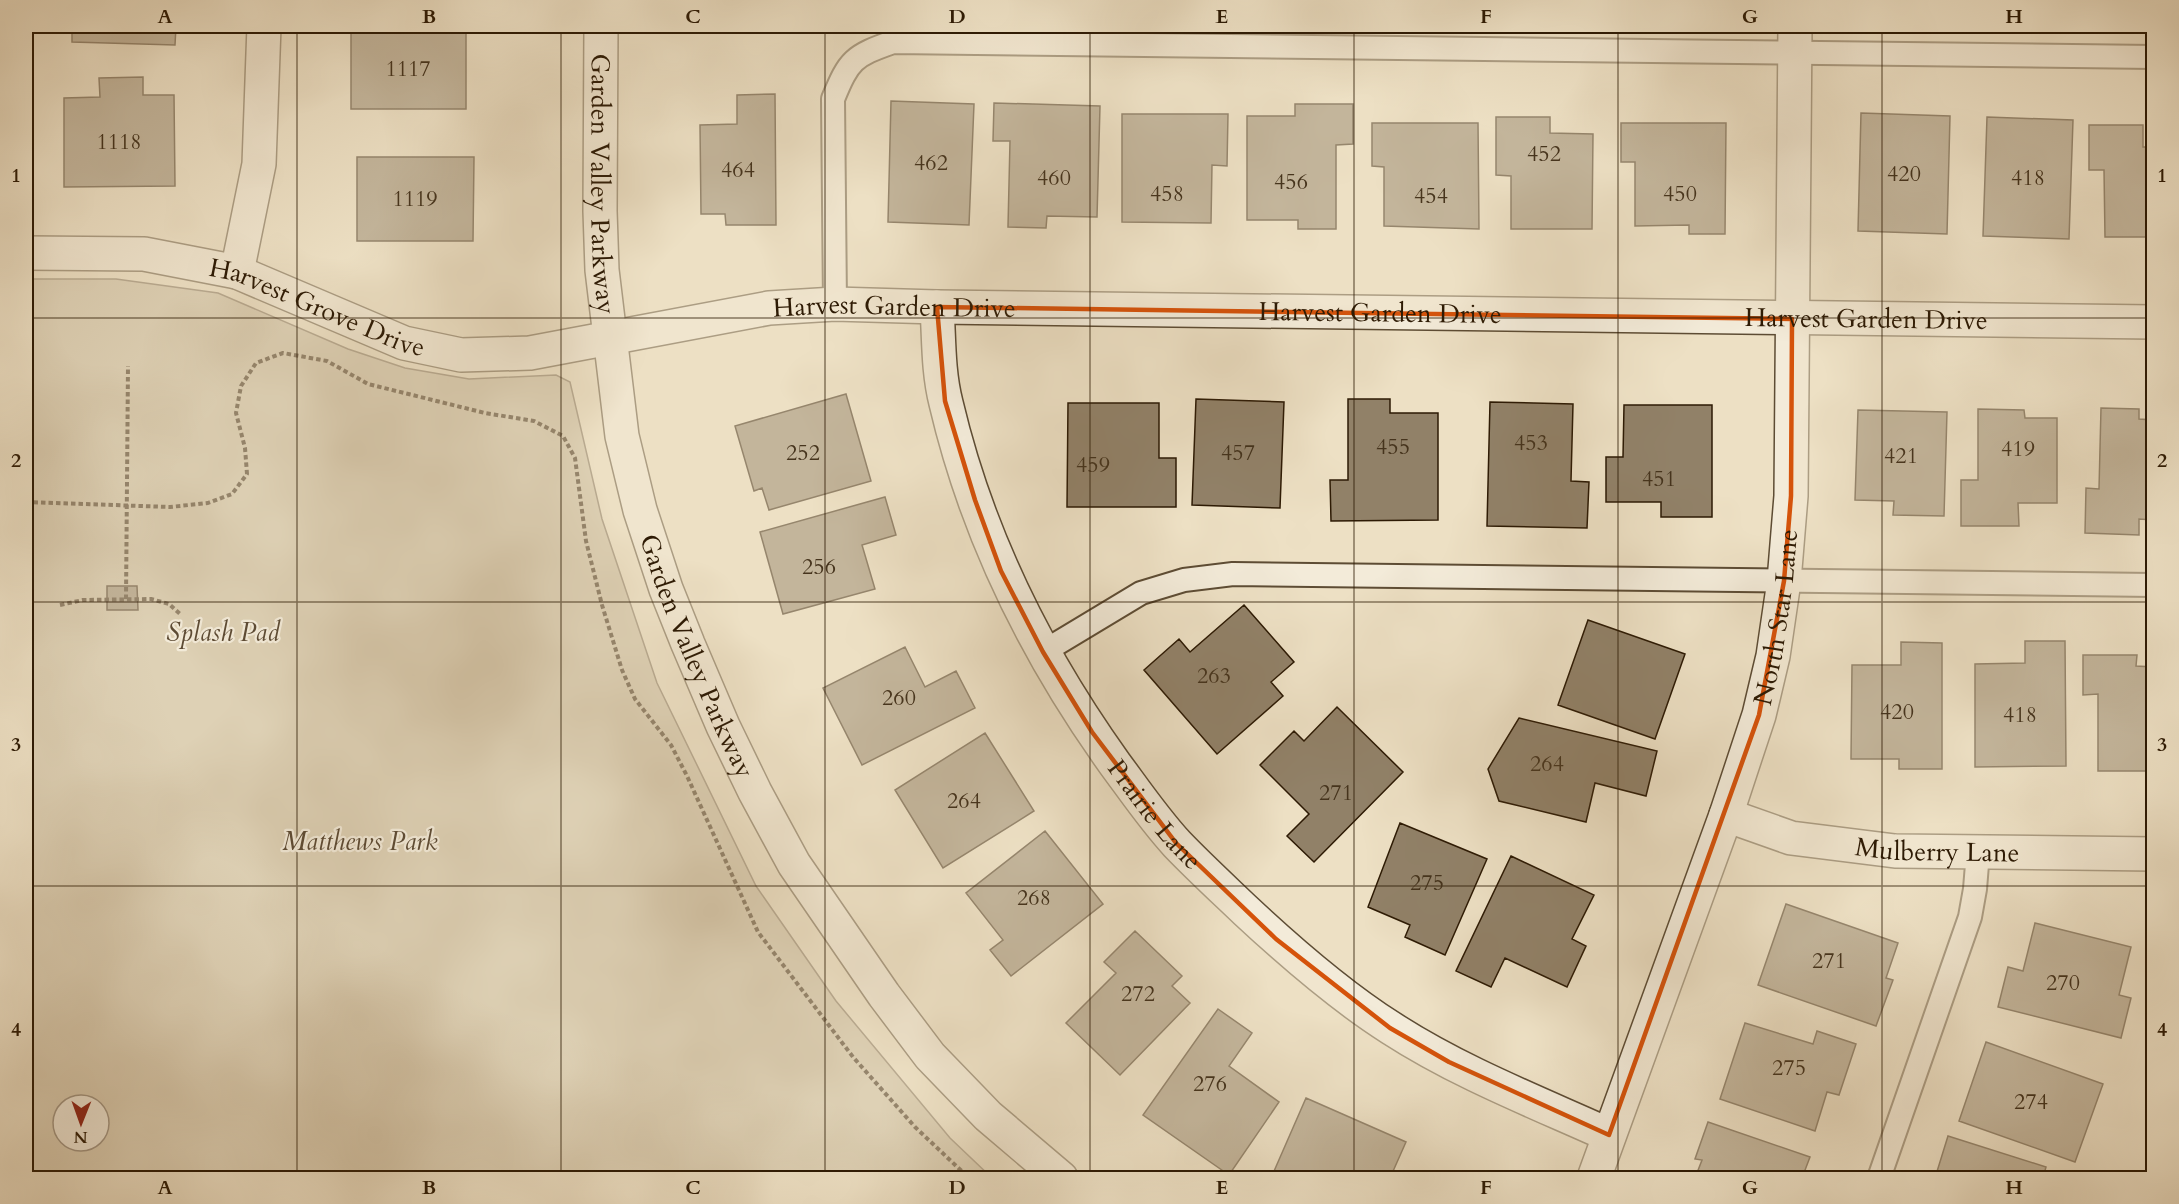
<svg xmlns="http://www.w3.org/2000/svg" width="2179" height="1204" viewBox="0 0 2179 1204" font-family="Cardo,serif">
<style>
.green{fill:#ccbea3;stroke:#7c6c54;stroke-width:1.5;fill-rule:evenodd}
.building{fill:#918168;stroke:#2d1a04;stroke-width:1.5}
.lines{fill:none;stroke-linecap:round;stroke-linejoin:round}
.service-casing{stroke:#5d4c34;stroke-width:26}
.minor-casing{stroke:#5d4c34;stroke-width:36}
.tertiary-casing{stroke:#5d4c34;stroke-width:36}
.path{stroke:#2d1a04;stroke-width:4;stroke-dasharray:4.5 3;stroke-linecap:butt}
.service{stroke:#f3ebd9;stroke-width:22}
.minor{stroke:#f3ebd9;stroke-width:33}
.tertiary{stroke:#f3ebd9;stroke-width:33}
.marked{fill:none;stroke:#d5530b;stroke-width:4.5;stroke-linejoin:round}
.grid{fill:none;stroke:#2d1a04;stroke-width:1.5;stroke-opacity:0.55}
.labels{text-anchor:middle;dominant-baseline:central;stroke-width:4.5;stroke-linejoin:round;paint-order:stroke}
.number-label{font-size:22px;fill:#46341d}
.street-label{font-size:26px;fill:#2d1a04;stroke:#f3ebd9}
.park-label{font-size:26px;font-style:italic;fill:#5d4b34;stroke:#f3ebd9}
.neatline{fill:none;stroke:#2d1a04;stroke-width:2}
.grid-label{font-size:20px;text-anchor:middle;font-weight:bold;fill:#2d1a04}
</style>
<rect width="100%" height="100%" fill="#ede0c4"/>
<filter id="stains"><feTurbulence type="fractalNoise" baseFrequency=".00333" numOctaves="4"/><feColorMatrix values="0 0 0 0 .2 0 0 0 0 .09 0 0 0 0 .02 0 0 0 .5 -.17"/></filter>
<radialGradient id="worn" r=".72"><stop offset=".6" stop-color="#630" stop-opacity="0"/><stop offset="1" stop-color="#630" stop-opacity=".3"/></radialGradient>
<!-- green -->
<path class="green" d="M 26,279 L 116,279 L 218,293 L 348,349 L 405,368 L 469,379 L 556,375 L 570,382 L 602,519 L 657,683 L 756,886 L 836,1001 L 950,1138 L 992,1178 L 26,1178 ZM 63,1105 L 99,1105 L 99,1141 L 63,1141 Z"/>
<!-- building -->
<path class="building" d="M 72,26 L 176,26 L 175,45 L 72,42 Z
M 351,28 L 466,28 L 466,109 L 351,109 Z
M 143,77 L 143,95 L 174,95 L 175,186 L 64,187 L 64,98 L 100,97 L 99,78 Z
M 775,94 L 776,225 L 726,225 L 725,214 L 701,214 L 700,125 L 737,124 L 737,95 Z
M 891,101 L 974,104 L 969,225 L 888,222 Z
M 994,103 L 1100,106 L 1097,217 L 1047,216 L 1046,228 L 1008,227 L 1010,141 L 993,141 Z
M 1295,104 L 1353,104 L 1353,144 L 1336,145 L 1336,229 L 1298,229 L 1298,220 L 1247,220 L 1247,116 L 1295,116 Z
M 1861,113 L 1950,116 L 1947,234 L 1858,231 Z
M 1122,114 L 1228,114 L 1227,166 L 1212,165 L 1211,223 L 1122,222 Z
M 1496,117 L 1550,117 L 1550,133 L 1593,134 L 1592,229 L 1511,229 L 1511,176 L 1496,175 Z
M 1987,117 L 2073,120 L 2069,239 L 1983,236 Z
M 1372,123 L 1478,123 L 1479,229 L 1384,226 L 1384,167 L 1372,166 Z
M 1621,123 L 1726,123 L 1725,234 L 1689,234 L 1689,225 L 1635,226 L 1635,162 L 1621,162 Z
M 2089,125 L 2143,125 L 2143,147 L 2154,147 L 2154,237 L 2105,237 L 2104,170 L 2089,170 Z
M 357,157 L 474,157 L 473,241 L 357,241 Z
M 846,394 L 871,481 L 769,510 L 762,488 L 754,491 L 735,426 Z
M 1196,399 L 1284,402 L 1280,508 L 1192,505 Z
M 1348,399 L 1390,399 L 1390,413 L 1438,413 L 1438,520 L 1331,521 L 1330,480 L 1348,480 Z
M 1490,402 L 1573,404 L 1571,481 L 1589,482 L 1587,528 L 1487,526 Z
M 1068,403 L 1159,403 L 1159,458 L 1176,458 L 1176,507 L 1067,507 Z
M 1624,405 L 1712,405 L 1712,517 L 1661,517 L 1661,502 L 1606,502 L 1606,457 L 1623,457 Z
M 2101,408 L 2139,409 L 2139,419 L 2154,420 L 2154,520 L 2139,519 L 2139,535 L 2085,533 L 2086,488 L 2099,489 Z
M 1978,409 L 2024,410 L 2025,418 L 2057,418 L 2057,503 L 2018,503 L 2019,526 L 1961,526 L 1961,480 L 1978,480 Z
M 1858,410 L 1947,412 L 1944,516 L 1893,515 L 1894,501 L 1855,500 Z
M 885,497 L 896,535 L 862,545 L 875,589 L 783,614 L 760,532 Z
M 107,586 L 137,586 L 138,610 L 107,610 Z
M 1244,605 L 1294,662 L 1271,682 L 1283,696 L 1217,754 L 1144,670 L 1179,639 L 1190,652 Z
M 1588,620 L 1685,654 L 1655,739 L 1558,705 Z
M 2025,641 L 2065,641 L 2066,766 L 1975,767 L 1975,664 L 2025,663 Z
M 1901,642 L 1942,643 L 1942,769 L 1899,769 L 1899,759 L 1851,759 L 1852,665 L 1901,665 Z
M 905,647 L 925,687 L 956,671 L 975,708 L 862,765 L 823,688 Z
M 2083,655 L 2137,655 L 2136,666 L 2154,667 L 2154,771 L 2098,771 L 2098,694 L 2083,695 Z
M 1337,707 L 1403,772 L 1314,862 L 1287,836 L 1309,814 L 1260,765 L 1294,731 L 1304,741 Z
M 1519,718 L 1657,751 L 1646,796 L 1595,783 L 1586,822 L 1499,801 L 1488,769 Z
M 985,733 L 1034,811 L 943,868 L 895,790 Z
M 1400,823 L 1487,859 L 1445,955 L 1405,937 L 1410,925 L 1368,907 Z
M 1045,831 L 1103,904 L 1011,976 L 990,950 L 1003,940 L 966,893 Z
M 1511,856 L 1594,895 L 1572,939 L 1586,946 L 1567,987 L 1505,958 L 1491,987 L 1456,971 Z
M 1786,904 L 1898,943 L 1886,978 L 1893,980 L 1876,1026 L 1758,985 Z
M 2035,923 L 2131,947 L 2119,995 L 2131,998 L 2121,1038 L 1998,1007 L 2008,967 L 2023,971 Z
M 1135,931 L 1182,976 L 1172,986 L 1190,1003 L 1120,1075 L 1066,1023 L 1116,973 L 1104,962 Z
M 1218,1009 L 1252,1033 L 1229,1066 L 1279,1102 L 1229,1175 L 1143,1115 Z
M 1745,1023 L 1813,1044 L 1817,1031 L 1856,1044 L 1839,1095 L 1827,1092 L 1815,1131 L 1720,1099 Z
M 1986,1042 L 2103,1084 L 2075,1162 L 1959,1121 Z
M 1306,1098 L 1406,1142 L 1390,1178 L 1371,1178 L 1367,1176 L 1366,1178 L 1271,1178 Z
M 1708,1122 L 1810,1157 L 1802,1178 L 1695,1178 L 1702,1160 L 1695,1159 Z
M 1948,1136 L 2046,1167 L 2043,1178 L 1935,1178 Z"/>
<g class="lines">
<defs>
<path id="service" d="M 835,304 L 833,99 C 849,60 853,56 893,42 L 2154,57
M 1043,652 L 1141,593 L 1184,580 L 1233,574 L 2154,585
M 1879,1178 L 1970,917 L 1975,889 L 1978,852"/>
<g id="minor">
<path id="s1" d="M 26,253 L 144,254 L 237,272 L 404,343 L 461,355 L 530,353 L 769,308 L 835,304 L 937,307 L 2154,322"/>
<path d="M 237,272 L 259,164 L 264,26"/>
<path id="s2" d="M 937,307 C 939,339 938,372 946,403 C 977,535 1036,654 1115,764 C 1135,791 1154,819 1177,844 C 1199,867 1223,889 1246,911 C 1291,953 1339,995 1391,1028 C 1459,1072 1536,1102 1609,1135"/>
<path id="s3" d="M 1726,815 L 1791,838 L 1895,851 L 2154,854"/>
<path id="s4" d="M 1594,1178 L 1726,815 L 1759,715 L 1773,656 L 1784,581 L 1791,496 L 1795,26"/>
</g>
<g id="tertiary">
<path id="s5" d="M 601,26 L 600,211 L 602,270 L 622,436 L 640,510 L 666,589 L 688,644 L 723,726 L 755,792 L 794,864 L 884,995 L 930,1056 L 988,1116 L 1061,1178"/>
</g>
</defs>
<!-- service casing -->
<use href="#service" class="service-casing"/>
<!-- minor casing -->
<use href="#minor" class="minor-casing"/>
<!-- tertiary casing -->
<use href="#tertiary" class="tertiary-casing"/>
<!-- path -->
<path class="path" d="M 26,502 L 170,507 L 208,503 L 232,494 L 247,474 L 245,448 L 236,413 L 241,386 L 256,363 L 283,353 L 327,361 L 368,384 L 485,413 L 534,421 L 563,436 L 575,458 L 586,541 L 602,605 L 622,670 L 635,699 L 671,745 L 687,776 L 758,932 L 853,1057 L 915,1127 L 969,1178
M 126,599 L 128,366
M 60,605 L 83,600 L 151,599 L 169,604 L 180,614"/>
<!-- service -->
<use href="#service" class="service"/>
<!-- minor -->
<use href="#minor" class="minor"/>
<!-- tertiary -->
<use href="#tertiary" class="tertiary"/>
</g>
<!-- marked area -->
<path d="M0 0H2179V1204H0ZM 937,307 L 1792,319 L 1791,496 L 1784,581 L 1759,715 L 1609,1135 L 1449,1062 L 1390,1028 L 1276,939 L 1176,843 L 1092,732 L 1043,652 L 1001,571 L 975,500 L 945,401 Z" fill="#ede0c4" fill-opacity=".55" fill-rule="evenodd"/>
<path class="marked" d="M 937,307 L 1792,319 L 1791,496 L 1784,581 L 1759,715 L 1609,1135 L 1449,1062 L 1390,1028 L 1276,939 L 1176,843 L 1092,732 L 1043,652 L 1001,571 L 975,500 L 945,401 Z"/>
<!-- grid -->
<path class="grid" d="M 297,26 L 297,1178M 561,26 L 561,1178M 825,26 L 825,1178M 1090,26 L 1090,1178M 1354,26 L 1354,1178M 1618,26 L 1618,1178M 1882,26 L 1882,1178M 26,318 L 2154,318M 26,602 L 2154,602M 26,886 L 2154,886"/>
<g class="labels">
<!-- number labels -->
<g class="number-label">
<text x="408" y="69">1117</text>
<text x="119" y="142">1118</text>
<text x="1544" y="154">452</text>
<text x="931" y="163">462</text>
<text x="738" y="170">464</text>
<text x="1904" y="174">420</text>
<text x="1054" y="178">460</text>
<text x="2028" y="178">418</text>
<text x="1291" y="182">456</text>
<text x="1167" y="194">458</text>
<text x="1680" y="194">450</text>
<text x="1431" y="196">454</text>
<text x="415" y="199">1119</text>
<text x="1531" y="443">453</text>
<text x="1393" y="447">455</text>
<text x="2018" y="449">419</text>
<text x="803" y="453">252</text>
<text x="1238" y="453">457</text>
<text x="1901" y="456">421</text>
<text x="1093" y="465">459</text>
<text x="1659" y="479">451</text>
<text x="819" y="567">256</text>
<text x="1214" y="676">263</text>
<text x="899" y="698">260</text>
<text x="1897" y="712">420</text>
<text x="2020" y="715">418</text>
<text x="1547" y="764">264</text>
<text x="1336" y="793">271</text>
<text x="964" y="801">264</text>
<text x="1427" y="883">275</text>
<text x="1034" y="898">268</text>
<text x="1829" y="961">271</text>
<text x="2063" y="983">270</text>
<text x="1138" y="994">272</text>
<text x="1789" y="1068">275</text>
<text x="1210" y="1084">276</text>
<text x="2031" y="1102">274</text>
</g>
<!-- street labels -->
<g class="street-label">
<text stroke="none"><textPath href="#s5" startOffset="158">Garden Valley Parkway</textPath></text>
<text stroke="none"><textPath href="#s1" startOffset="300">Harvest Grove Drive</textPath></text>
<text stroke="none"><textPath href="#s1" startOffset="890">Harvest Garden Drive</textPath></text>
<text stroke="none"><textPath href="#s1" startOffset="1376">Harvest Garden Drive</textPath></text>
<text stroke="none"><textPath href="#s1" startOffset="1862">Harvest Garden Drive</textPath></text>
<text stroke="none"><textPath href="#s4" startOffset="591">North Star Lane</textPath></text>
<text stroke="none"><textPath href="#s5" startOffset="644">Garden Valley Parkway</textPath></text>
<text stroke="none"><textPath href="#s2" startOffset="562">Prairie Lane</textPath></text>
<text stroke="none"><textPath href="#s3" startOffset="216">Mulberry Lane</textPath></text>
</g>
<!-- park labels -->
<g class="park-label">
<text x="223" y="632">Splash Pad</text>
<text x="360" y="841">Matthews Park</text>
</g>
</g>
<!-- margin -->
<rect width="2179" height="1204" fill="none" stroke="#ede0c4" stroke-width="66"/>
<!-- north arrow -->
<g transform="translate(81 1123) rotate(181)"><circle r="28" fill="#f3ebd9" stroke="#a49784" stroke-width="1.5"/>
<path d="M0-4.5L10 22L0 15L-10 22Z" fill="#8f2418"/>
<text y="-9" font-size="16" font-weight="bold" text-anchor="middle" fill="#2d1a04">N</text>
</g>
<rect x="33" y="33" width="2113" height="1138" class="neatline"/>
<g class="grid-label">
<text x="165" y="23">A</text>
<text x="429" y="23">B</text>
<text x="693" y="23">C</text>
<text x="957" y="23">D</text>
<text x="1222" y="23">E</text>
<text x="1486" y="23">F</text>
<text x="1750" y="23">G</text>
<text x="2014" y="23">H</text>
<text x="16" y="182">1</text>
<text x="2162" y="182">1</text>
<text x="16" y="467">2</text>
<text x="2162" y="467">2</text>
<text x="16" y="751">3</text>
<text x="2162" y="751">3</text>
<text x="16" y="1036">4</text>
<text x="2162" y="1036">4</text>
<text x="165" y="1194">A</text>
<text x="429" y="1194">B</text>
<text x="693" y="1194">C</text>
<text x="957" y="1194">D</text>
<text x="1222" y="1194">E</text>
<text x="1486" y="1194">F</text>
<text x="1750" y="1194">G</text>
<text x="2014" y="1194">H</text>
</g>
<rect width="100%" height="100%" filter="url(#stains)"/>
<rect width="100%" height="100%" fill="url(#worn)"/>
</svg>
